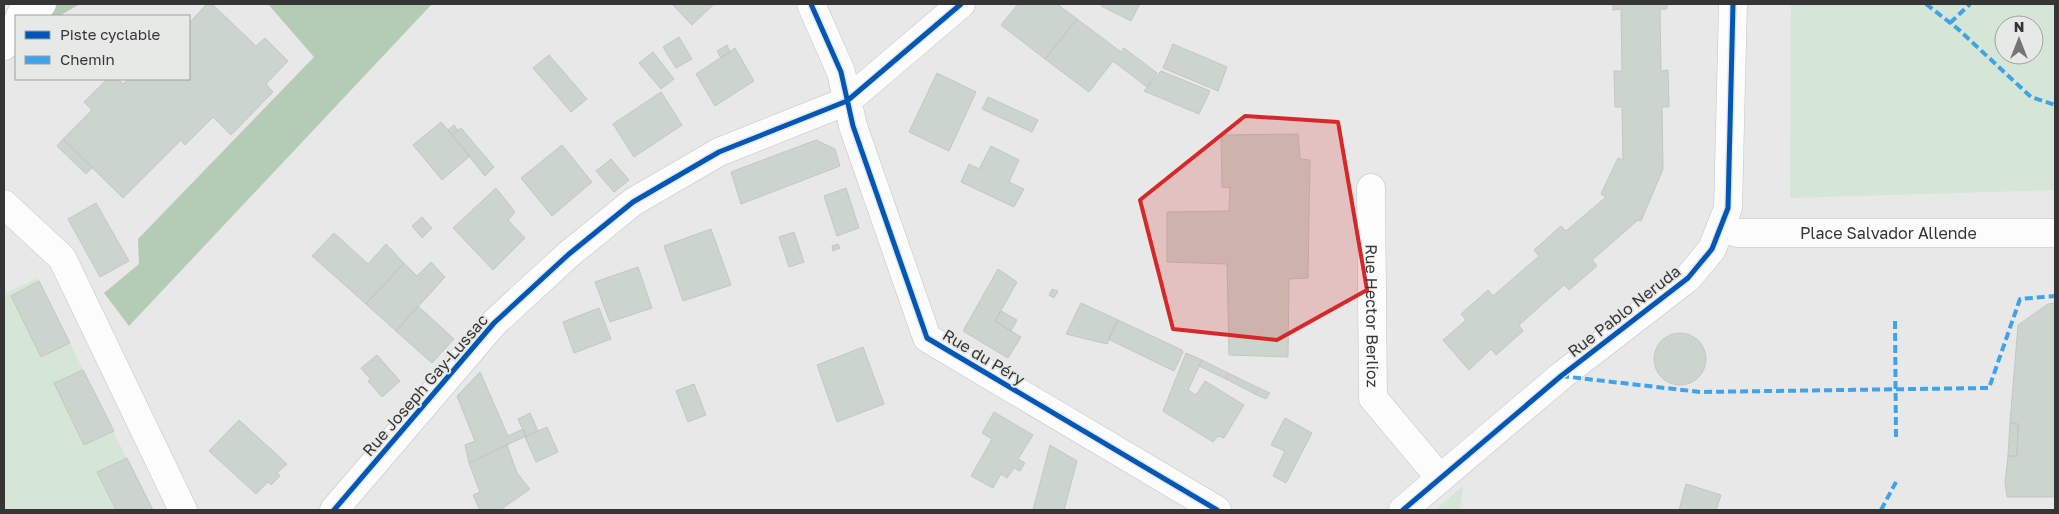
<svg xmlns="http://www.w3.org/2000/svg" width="2059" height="514" viewBox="0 0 2059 514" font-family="'Golos Text',sans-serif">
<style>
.green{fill:#d6e6d6;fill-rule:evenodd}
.forest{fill:#b4cbb5}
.building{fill:#ccd5cd;stroke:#c5c5c5}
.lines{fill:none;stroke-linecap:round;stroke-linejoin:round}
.minor-casing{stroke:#c3c4c3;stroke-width:29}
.minor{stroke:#fcfcfc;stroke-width:28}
.quiet{stroke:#3ea3eb;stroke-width:4;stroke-dasharray:8 4;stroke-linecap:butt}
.cycleway-casing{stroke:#e7e9e7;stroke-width:8}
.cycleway{stroke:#0057b8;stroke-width:5}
.marked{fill:#d62828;fill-opacity:0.2;stroke:#d62828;stroke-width:4;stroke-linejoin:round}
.labels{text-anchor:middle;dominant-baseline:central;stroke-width:4;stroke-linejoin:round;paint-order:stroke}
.street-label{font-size:16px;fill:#343534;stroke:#e7e9e7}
</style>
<rect width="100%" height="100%" fill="#e8e8e8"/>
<!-- green -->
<path class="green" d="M 1791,4 L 2055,4 L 2055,190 L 1790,198 ZM 2004,25 L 2034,25 L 2034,55 L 2004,55 Z
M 38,278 L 152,510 L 4,510 L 4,294 Z
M 1463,486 L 1460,510 L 1435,510 Z"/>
<!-- forest -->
<path class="forest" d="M 33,4 L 80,4 L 59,16 L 45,16 Z
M 268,4 L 432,4 L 129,326 L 104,293 L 139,264 L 138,239 L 314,57 Z"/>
<!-- building -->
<path class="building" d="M 207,4 L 212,4 L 256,46 L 265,38 L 288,61 L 266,84 L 273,92 L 231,135 L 213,117 L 185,145 L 181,140 L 123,198 L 63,139 L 92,110 L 84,102 L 107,79 L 118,79 L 123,84 L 129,79 L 189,79 L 189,23 Z
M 672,4 L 714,4 L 692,25 Z
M 1018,4 L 1057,4 L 1077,19 L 1045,59 L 1001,25 Z
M 1103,4 L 1140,4 L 1131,21 L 1101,6 Z
M 1613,4 L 1667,4 L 1667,9 L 1660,9 L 1661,71 L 1668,70 L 1669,107 L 1662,107 L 1663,169 L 1641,221 L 1638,220 L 1592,260 L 1597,266 L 1569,290 L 1564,285 L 1519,325 L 1523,331 L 1496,355 L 1491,349 L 1469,370 L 1443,340 L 1466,320 L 1461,314 L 1488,290 L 1493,296 L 1539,256 L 1534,250 L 1561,226 L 1566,231 L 1606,197 L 1601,194 L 1618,158 L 1623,160 L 1622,107 L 1615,107 L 1614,71 L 1622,71 L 1621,9 L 1613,10 Z
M 1077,19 L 1121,52 L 1124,48 L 1157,73 L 1147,87 L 1113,61 L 1089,92 L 1045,59 Z
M 679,37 L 692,59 L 676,68 L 663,47 Z
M 1173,44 L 1227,67 L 1218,91 L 1163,68 Z
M 727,45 L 730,52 L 721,58 L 717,51 Z
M 735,48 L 754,81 L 715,106 L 696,74 Z
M 653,52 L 674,79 L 661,89 L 639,63 Z
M 549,55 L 587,99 L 571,112 L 533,68 Z
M 1161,71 L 1210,91 L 1199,114 L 1144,91 Z
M 937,73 L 976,92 L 949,151 L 909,132 Z
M 661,92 L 682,125 L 634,157 L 613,124 Z
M 988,97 L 1038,120 L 1032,132 L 982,109 Z
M 441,122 L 470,156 L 442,180 L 413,145 Z
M 454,125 L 458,130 L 452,135 L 448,130 Z
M 461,128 L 494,167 L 485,176 L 452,135 Z
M 1298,134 L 1300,159 L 1310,160 L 1308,278 L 1289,279 L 1288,357 L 1229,355 L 1227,264 L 1167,262 L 1167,212 L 1229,211 L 1230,188 L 1222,187 L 1221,135 Z
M 63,139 L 92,168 L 86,174 L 57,146 Z
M 816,140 L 835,149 L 840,166 L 741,204 L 731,172 Z
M 562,145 L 592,182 L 552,216 L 521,178 Z
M 991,146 L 1019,160 L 1009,182 L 1024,189 L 1014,207 L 961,182 L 969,164 L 979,169 Z
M 611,159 L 629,180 L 614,192 L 596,171 Z
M 496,188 L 515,212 L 508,220 L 525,238 L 493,270 L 453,228 Z
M 846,188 L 859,228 L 837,236 L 824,196 Z
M 96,203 L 129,261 L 100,277 L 68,219 Z
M 422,217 L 432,228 L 422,238 L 412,226 Z
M 711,229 L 731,285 L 683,301 L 664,246 Z
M 794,232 L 804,262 L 789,267 L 779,237 Z
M 334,233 L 368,264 L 386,244 L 404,263 L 366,304 L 312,256 Z
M 838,244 L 840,248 L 833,251 L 832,246 Z
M 431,262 L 445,277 L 396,331 L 366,304 L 404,263 L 417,276 Z
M 638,267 L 652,308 L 610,322 L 595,282 Z
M 998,269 L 1017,282 L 995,321 L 1021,337 L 1008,358 L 963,331 Z
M 39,281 L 70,343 L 41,357 L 11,296 Z
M 1052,289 L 1058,291 L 1054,298 L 1049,295 Z
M 1081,303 L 1118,320 L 1107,344 L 1066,334 Z
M 2055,303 L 2055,497 L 2007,497 L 2005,483 L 2008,456 L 2017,456 L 2018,424 L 2010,423 L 2018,325 L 2048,304 Z
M 418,306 L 454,339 L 432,363 L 396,331 Z
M 599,308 L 611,339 L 574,353 L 563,322 Z
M 1001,311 L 1017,320 L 1011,331 L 995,321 Z
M 1118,320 L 1182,350 L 1183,352 L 1174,371 L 1108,339 Z
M1654 359a26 26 0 1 1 52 0a26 26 0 1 1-52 0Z
M 863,347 L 884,404 L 837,422 L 817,365 Z
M 1186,353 L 1202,360 L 1188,390 L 1196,395 L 1205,381 L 1244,405 L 1224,438 L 1218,436 L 1213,442 L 1163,411 Z
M 377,355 L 400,381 L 382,397 L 368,381 L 371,380 L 361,368 Z
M 1202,360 L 1228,373 L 1226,379 L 1199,366 Z
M 83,370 L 114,431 L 84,445 L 54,383 Z
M 480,372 L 508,436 L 523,429 L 526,436 L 469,463 L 465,445 L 475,441 L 457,396 Z
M 1228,373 L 1259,388 L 1255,394 L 1226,379 Z
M 694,384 L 706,415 L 688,422 L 676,391 Z
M 1259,388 L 1270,393 L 1266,399 L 1255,394 Z
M 994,412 L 1033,435 L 1018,459 L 1025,463 L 1020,471 L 1014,468 L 1007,478 L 1001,474 L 993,488 L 971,476 L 992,439 L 982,433 Z
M 530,413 L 538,431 L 526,436 L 518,419 Z
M 1285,418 L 1312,433 L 1286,483 L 1273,476 L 1285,451 L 1271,445 Z
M 239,420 L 287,464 L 277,473 L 280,476 L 271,485 L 268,482 L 256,494 L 209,451 Z
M 2010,423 L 2018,424 L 2017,456 L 2008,456 Z
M 547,427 L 558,452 L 536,462 L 525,437 Z
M 507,445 L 517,473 L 530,489 L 500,510 L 480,510 L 473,495 L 480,492 L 469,463 Z
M 1050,445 L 1077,461 L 1064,510 L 1033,510 Z
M 127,458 L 153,510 L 116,510 L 97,472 Z
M 1686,484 L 1721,495 L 1716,510 L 1679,510 Z"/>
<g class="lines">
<defs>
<g id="minor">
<path d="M 811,4 L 841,72 L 853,126 L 927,338 L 1217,510"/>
<path d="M 20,16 L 24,9 L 42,4"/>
<path d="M 4,46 L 16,24"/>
<path id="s1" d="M 1371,188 L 1373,398 L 1440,478"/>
<path d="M 4,204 L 62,258 L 183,510"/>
<path id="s2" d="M 1721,228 L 1738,233 L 2055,233"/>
<path d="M 334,510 L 494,323 L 569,254 L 633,202 L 719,152 L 847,101 L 961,4"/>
<path d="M 1403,510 L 1561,376 L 1688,278 L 1712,249 L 1728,208 L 1733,4"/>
</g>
</defs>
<!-- minor casing -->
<use href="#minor" class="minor-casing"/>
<!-- minor -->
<use href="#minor" class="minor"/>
<!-- quiet -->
<path class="quiet" d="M 1926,4 L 1958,29 L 2031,97 L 2055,105
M 1950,23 L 1970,4
M 1895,321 L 1896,438
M 1561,376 L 1700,392 L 1989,388 L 2020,299 L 2055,296
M 1881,510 L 1896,482"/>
<defs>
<path id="cycleway" d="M 811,4 L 841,72 L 853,126 L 927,338 L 1217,510
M 334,510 L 494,323 L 569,254 L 633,202 L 719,152 L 847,101 L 961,4
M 1403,510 L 1561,376 L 1688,278 L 1712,249 L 1728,208 L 1733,4"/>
</defs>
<!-- cycleway casing -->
<use href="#cycleway" class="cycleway-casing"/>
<!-- cycleway -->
<use href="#cycleway" class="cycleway"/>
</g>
<!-- marked area -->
<path class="marked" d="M 1245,116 L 1338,122 L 1367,290 L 1277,340 L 1173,329 L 1140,200 Z"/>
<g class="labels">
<!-- street labels -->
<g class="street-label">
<text stroke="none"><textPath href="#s2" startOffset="168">Place Salvador Allende</textPath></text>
<text transform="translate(1624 311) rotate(-38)">Rue Pablo Neruda</text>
<text stroke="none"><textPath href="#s1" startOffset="128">Rue Hector Berlioz</textPath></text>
<text transform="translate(984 357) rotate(31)">Rue du Péry</text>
<text transform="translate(425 385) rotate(-49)">Rue Joseph Gay-Lussac</text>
</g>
</g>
<!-- border -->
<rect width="2059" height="514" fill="none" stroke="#343534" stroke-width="10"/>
<!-- legend -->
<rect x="15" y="15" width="175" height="65" fill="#e7e9e7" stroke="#9fa19f"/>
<rect x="25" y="31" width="25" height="8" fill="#0057b8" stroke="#9fa19f"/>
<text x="60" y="40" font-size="15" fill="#343534">Piste cyclable</text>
<rect x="25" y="56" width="25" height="8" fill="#3ea3eb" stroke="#9fa19f"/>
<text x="60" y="65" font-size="15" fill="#343534">Chemin</text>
<!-- north arrow -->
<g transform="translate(2019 40)"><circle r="24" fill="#e7e9e7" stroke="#9fa19f"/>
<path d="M0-4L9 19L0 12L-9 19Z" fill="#737473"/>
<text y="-8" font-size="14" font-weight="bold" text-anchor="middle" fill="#343534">N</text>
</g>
</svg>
